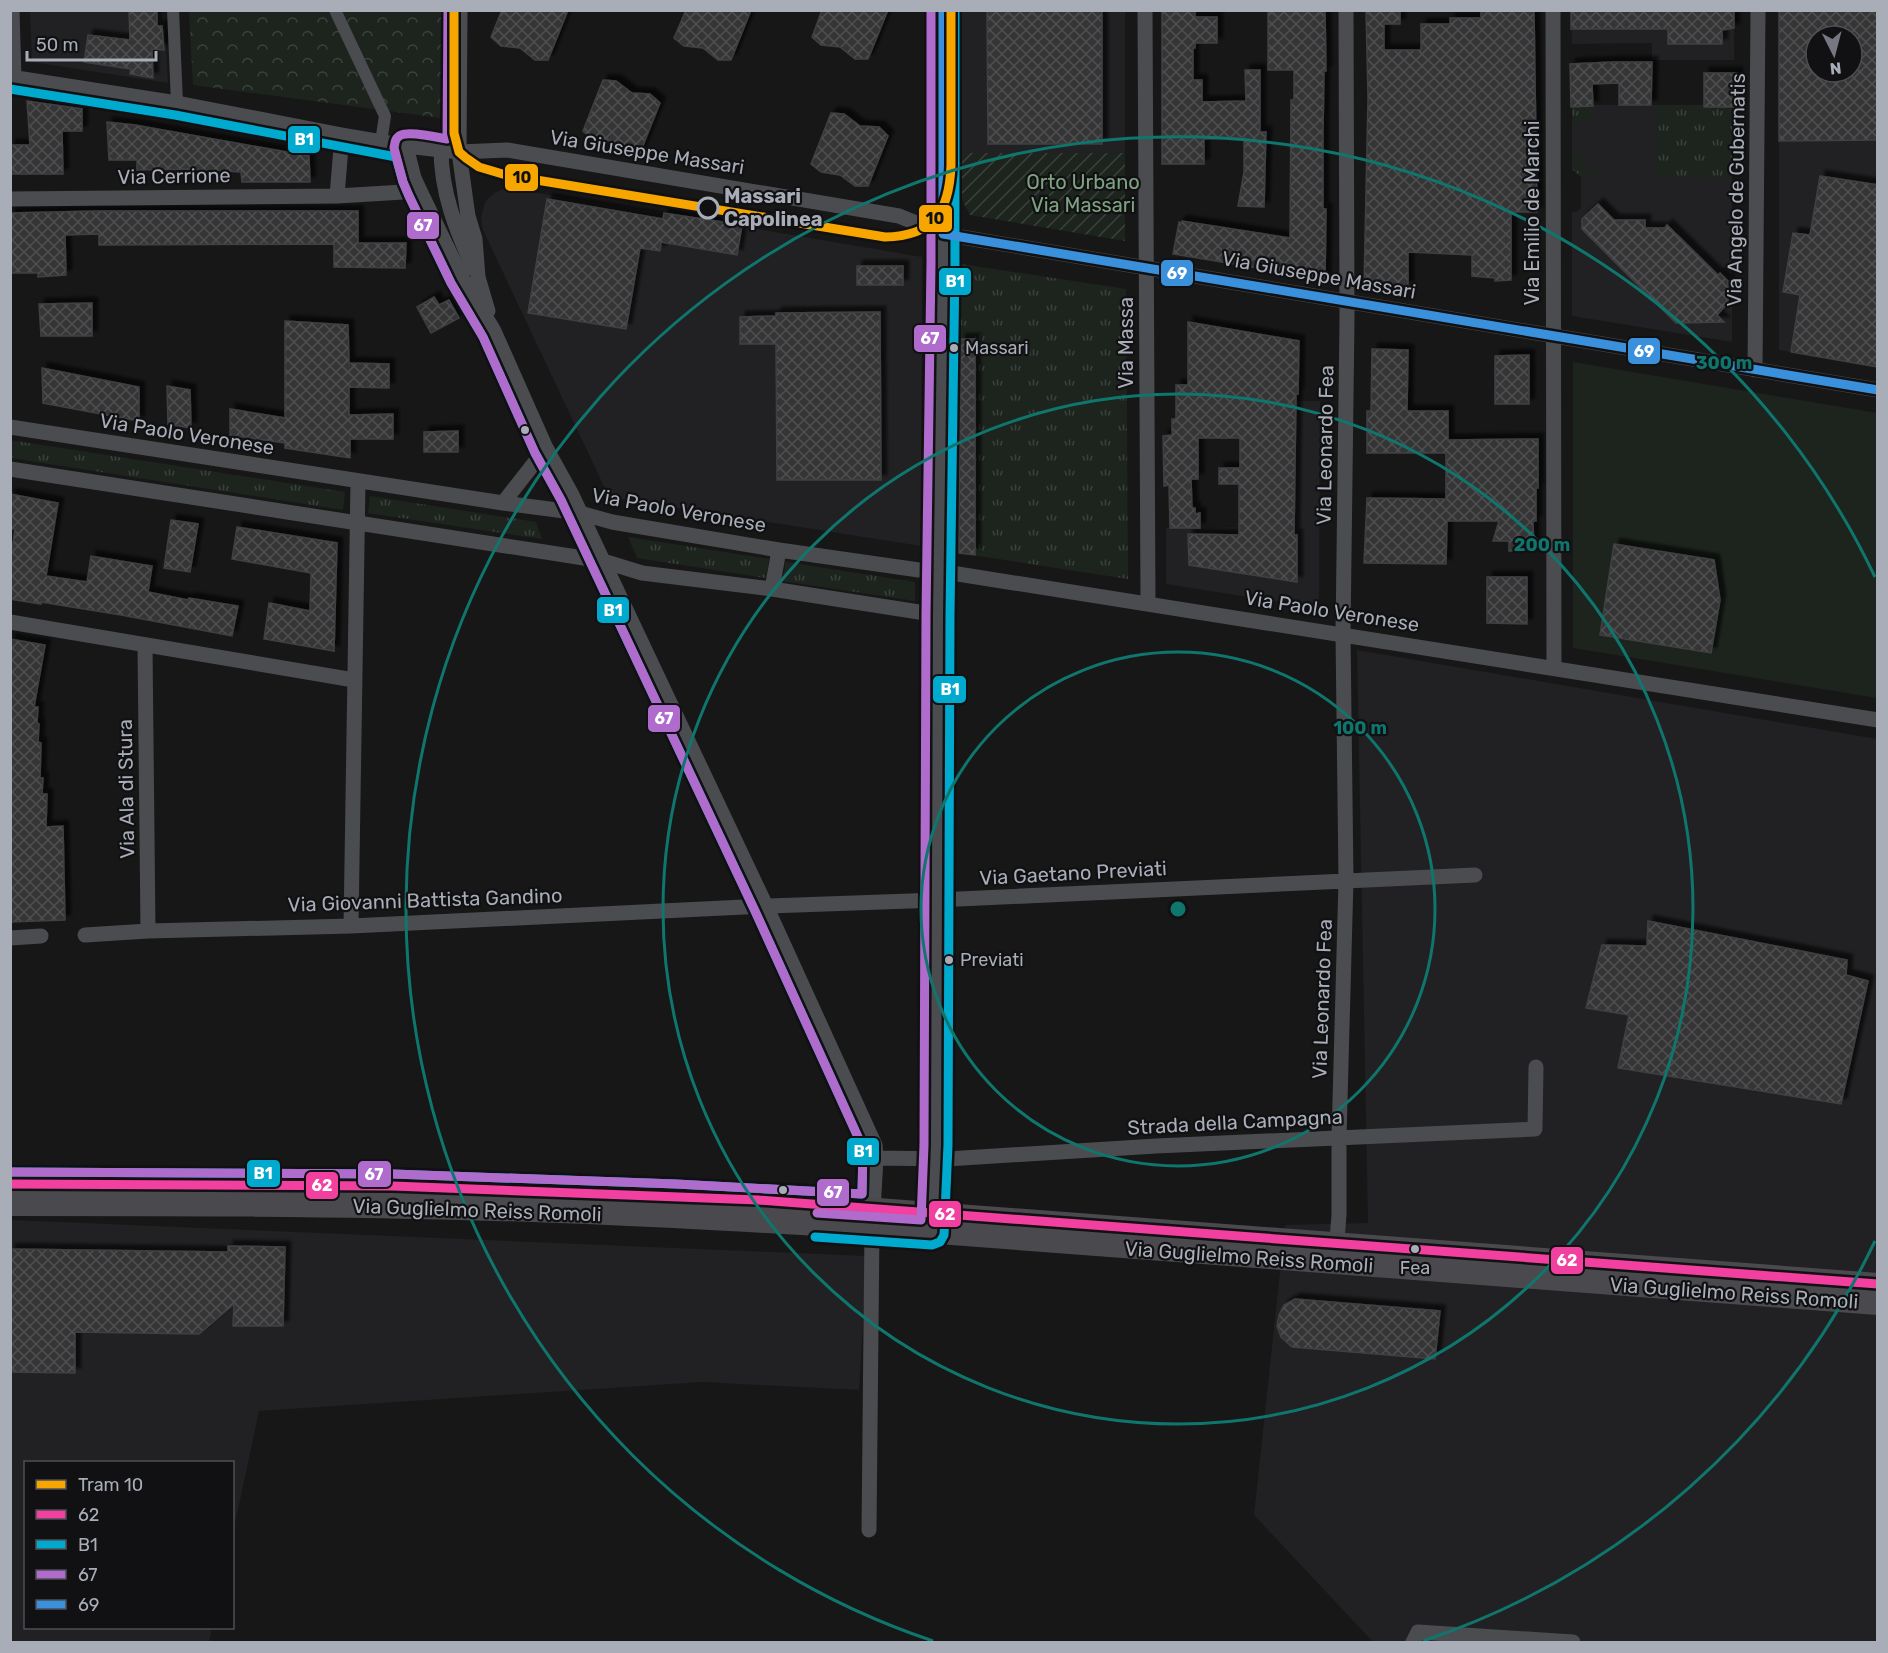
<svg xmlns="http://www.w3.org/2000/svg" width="1888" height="1653" viewBox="0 0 1888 1653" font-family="Rubik,sans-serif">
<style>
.built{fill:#212123;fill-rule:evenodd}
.grass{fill:url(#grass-tufts)}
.park{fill:url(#park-crowns)}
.garden{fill:url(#garden-furrows)}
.pitch{fill:#1d241e}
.building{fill:url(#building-cross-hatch);stroke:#3f4043;stroke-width:1.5;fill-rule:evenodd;filter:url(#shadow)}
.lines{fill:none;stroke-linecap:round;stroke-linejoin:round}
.pedestrian{stroke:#4b4c50;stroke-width:12}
.minor{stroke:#4b4c50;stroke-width:15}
.secondary{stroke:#4a4a4e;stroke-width:22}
.bus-1-casing{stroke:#111113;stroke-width:14}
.bus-2-casing{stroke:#111113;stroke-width:14}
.bus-3-casing{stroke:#111113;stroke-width:14}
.bus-4-casing{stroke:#111113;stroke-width:14}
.bus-1{stroke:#f240a1;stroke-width:9}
.bus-2{stroke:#00a9ce;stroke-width:9}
.bus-3{stroke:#b06ccc;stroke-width:9}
.bus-4{stroke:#3a90db;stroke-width:9}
.tram-1-casing{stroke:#111113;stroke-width:14}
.tram-1{stroke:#f7a600;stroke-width:9}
.ring{fill:none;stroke:#0f766e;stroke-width:3}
.stop-dot{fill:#111113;stroke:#a8adb8;stroke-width:3}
.bus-dot{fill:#a8adb8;stroke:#111113;stroke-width:2}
.labels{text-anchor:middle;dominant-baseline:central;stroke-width:4.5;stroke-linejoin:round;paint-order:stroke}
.bus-label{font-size:18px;fill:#a8adb8;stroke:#111113;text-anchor:start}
.street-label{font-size:20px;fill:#a8adb8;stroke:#111113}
.park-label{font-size:20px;fill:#7fa381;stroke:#111113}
.stop-label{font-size:20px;font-weight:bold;fill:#a8adb8;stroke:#111113;text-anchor:start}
.centre{fill:#0f766e;stroke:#111113;stroke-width:3}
.ring-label{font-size:18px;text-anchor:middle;font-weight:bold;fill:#0f766e;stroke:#111113;stroke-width:4.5;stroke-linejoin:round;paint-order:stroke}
.line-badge{stroke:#111113;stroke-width:2}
.badge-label{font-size:16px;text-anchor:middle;font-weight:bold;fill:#fff}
.pale-badge-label{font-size:16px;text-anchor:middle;font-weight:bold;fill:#111}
</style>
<defs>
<pattern id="grass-tufts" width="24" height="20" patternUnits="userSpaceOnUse" patternTransform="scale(1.5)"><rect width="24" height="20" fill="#1d241e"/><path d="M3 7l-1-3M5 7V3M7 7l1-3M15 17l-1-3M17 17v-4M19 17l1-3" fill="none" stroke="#3b413d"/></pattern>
<pattern id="park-crowns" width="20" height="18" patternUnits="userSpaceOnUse" patternTransform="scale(1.5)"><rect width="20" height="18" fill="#1d241e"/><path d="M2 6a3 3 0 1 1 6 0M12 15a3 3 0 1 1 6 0" fill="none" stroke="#3b413d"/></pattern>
<pattern id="garden-furrows" width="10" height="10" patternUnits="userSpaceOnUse" patternTransform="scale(1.5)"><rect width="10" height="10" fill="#1d241e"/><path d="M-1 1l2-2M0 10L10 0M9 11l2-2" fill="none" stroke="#3b413d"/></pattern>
<pattern id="building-cross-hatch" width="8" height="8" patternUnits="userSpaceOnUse" patternTransform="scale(1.5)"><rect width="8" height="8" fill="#353536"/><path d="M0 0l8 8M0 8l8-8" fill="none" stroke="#4f5051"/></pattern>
<filter id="shadow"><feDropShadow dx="5.5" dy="-5.5" stdDeviation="1.5" flood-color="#0009"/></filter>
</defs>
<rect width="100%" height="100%" fill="#171717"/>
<!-- built -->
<path class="built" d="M 30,11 L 164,11 L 168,83 L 32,62 Z
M 962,11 L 1125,11 L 1125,153 L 962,153 Z
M 1571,11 L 1734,11 L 1734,60 L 1652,60 L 1652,43 L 1572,44 Z
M 1779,11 L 1877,11 L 1877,367 L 1779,350 ZM 1816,36 L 1852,36 L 1852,72 L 1816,72 Z
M 1593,105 L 1704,105 L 1704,107 L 1732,107 L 1732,342 L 1572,316 L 1572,212 L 1576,212 L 1581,208 L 1581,177 L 1572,169 L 1572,107 Z
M 505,188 L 664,213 L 922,257 L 921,546 L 609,497 L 483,230 L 481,218 L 485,202 L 494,193 Z
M 1241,401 L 1320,401 L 1319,608 L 1166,584 L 1166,528 L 1239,527 L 1239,410 Z
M 1357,650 L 1877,739 L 1877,1642 L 1373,1642 L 1254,1515 L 1285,1225 L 1368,1223 Z
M 11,1220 L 867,1256 L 859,1390 L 702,1382 L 259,1411 L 233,1533 L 232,1462 L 26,1462 L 26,1628 L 212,1628 L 209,1642 L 11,1642 Z"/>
<!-- grass -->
<path class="grass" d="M 1657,105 L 1732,107 L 1732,178 L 1656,177 Z
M 1590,106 L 1590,119 L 1577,124 L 1572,130 L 1572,107 Z
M 1572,150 L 1576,156 L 1585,159 L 1586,171 L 1602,172 L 1602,177 L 1581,177 L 1572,169 Z
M 961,264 L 1126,289 L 1128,579 L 959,553 Z
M 10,440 L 345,492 L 343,510 L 11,458 Z
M 370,496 L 536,522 L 542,539 L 368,513 Z
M 628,537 L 769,559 L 766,578 L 637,558 Z
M 786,562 L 915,582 L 915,601 L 782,581 Z"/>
<!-- park -->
<path class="park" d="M 189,11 L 442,11 L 441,118 L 193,85 Z"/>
<!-- garden -->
<path class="garden" d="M 962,153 L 1125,153 L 1125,241 L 970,215 L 962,200 Z"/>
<!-- pitch -->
<path class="pitch" d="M 1573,362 L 1877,413 L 1877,698 L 1573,648 Z"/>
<!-- building -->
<path class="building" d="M 129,10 L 157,10 L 157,26 L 162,26 L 164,50 L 152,49 L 153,78 L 130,74 L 131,69 L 84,62 L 88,35 L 130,40 Z
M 502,10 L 568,10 L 548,60 L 535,60 L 520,48 L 501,46 L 491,37 Z
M 686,10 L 751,10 L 731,60 L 718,60 L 703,48 L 684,46 L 674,38 Z
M 822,10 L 888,10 L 868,59 L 855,59 L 840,47 L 821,45 L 812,37 Z
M 987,10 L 1102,10 L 1102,144 L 988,144 Z
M 1162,10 L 1195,10 L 1195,17 L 1217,17 L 1217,43 L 1195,43 L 1195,48 L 1193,48 L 1193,80 L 1202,80 L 1202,102 L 1246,101 L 1245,70 L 1260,70 L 1260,132 L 1266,132 L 1264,207 L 1238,206 L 1244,172 L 1244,138 L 1204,139 L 1204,164 L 1162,164 Z
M 1268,10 L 1325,10 L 1326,71 L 1324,71 L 1323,132 L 1323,209 L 1326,209 L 1325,279 L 1173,254 L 1179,222 L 1181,223 L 1182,221 L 1290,238 L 1291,100 L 1294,100 L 1294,70 L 1268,70 Z
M 1366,10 L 1400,10 L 1400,24 L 1384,24 L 1384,50 L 1421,50 L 1421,24 L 1450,24 L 1450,18 L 1481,18 L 1481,10 L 1534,10 L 1537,212 L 1511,212 L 1511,280 L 1495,281 L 1495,278 L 1472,276 L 1472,255 L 1408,252 L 1408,286 L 1364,286 L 1368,98 Z
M 1571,10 L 1734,10 L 1734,28 L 1722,30 L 1722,44 L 1668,44 L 1668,29 L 1571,29 Z
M 1779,10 L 1878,10 L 1878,140 L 1779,141 ZM 1816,36 L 1852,36 L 1852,72 L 1816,72 Z
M 1614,62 L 1652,62 L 1651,105 L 1619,105 L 1619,83 L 1592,84 L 1593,106 L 1571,107 L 1570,64 Z
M 1704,73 L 1737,73 L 1737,107 L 1704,107 Z
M 603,80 L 616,81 L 632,93 L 650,94 L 660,103 L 640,153 L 627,153 L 611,141 L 592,139 L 583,131 Z
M 27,101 L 82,109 L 82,131 L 62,131 L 63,174 L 10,174 L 10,145 L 30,145 Z
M 831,113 L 844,114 L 860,126 L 879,127 L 888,136 L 868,186 L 855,186 L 840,175 L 821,172 L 811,164 Z
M 107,122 L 135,125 L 309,156 L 310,182 L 242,182 L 241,172 L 193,169 L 137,170 L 137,160 L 109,160 Z
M 1820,176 L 1878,185 L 1878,367 L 1791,352 L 1800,295 L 1783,292 L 1793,233 L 1810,235 Z
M 547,199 L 663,219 L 664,213 L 742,225 L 737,255 L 661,242 L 660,251 L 640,248 L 626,329 L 528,313 Z
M 1598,204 L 1614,220 L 1645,220 L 1645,228 L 1665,228 L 1667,225 L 1718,275 L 1720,273 L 1728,281 L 1728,303 L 1717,315 L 1724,322 L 1676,323 L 1582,229 L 1582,219 Z
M 98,211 L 358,211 L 358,243 L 406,243 L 405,268 L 334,267 L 334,244 L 99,245 L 99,234 L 65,235 L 66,275 L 38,277 L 38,273 L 10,273 L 10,213 Z
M 857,266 L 903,266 L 903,285 L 857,285 Z
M 434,297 L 439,305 L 449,300 L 459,318 L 431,333 L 417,307 Z
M 92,303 L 92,336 L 41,336 L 39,304 Z
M 880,312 L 881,480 L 777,480 L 776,344 L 740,344 L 740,317 L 776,316 L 776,313 Z
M 285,321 L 348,325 L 349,363 L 389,364 L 389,388 L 349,387 L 349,415 L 393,414 L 393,439 L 350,439 L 350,458 L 285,448 L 285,443 L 230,435 L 230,409 L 285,418 Z
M 1188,322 L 1299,341 L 1298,394 L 1296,394 L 1294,535 L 1297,535 L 1297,582 L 1189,565 L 1188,534 L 1239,535 L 1239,484 L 1219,484 L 1219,468 L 1240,468 L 1240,438 L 1198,438 L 1198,479 L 1191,479 L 1192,508 L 1195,508 L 1195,514 L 1200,513 L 1200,528 L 1170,528 L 1169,485 L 1164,486 L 1163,436 L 1172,435 L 1172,419 L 1176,419 L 1176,385 L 1188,385 Z
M 960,339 L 975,339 L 975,555 L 959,553 Z
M 1372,349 L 1408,350 L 1407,411 L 1448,411 L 1448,440 L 1538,439 L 1538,488 L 1536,488 L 1536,521 L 1533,521 L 1534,551 L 1509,551 L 1509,541 L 1493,541 L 1499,521 L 1447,521 L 1446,564 L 1364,563 L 1367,498 L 1446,499 L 1446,453 L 1367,453 L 1367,411 L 1371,411 Z
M 1529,355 L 1529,404 L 1495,404 L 1495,356 Z
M 42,368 L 139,387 L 139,421 L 43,403 Z
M 167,386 L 190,390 L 191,428 L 168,424 Z
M 458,431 L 458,452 L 424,452 L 424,432 Z
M 10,494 L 58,503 L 46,576 L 87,582 L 91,556 L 152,566 L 148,592 L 188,600 L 189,598 L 238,606 L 232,636 L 121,615 L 41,602 L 41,604 L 10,599 L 10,562 L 15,529 L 10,529 Z
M 171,520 L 198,524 L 190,572 L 164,568 Z
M 237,527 L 337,543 L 334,651 L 264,639 L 269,603 L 310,611 L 311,573 L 232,559 Z
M 1614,544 L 1714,560 L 1720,600 L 1711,653 L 1600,635 Z
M 1487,577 L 1527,577 L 1527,624 L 1487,623 Z
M 10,639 L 45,645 L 34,707 L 38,707 L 37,723 L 39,724 L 38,742 L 41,743 L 40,778 L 43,778 L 42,794 L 47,794 L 46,827 L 63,826 L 65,920 L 10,922 Z
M 1648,921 L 1847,960 L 1846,975 L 1868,981 L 1841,1104 L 1618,1068 L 1629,1015 L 1586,1008 L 1602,945 L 1647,946 Z
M 228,1246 L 285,1247 L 283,1326 L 233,1326 L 234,1304 L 199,1334 L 75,1332 L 75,1373 L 10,1372 L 10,1249 L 228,1252 Z
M 1295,1299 L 1440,1311 L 1435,1359 L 1292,1347 L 1281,1337 L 1277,1326 L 1279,1315 L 1284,1305 Z"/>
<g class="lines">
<!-- pedestrian -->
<path class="pedestrian" d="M 173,10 L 177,103
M 335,10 L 385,116 L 381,142"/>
<!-- minor -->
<path class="minor" d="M 12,10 L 14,78
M 460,10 L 459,152 L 468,216 L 475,239 L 478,277 L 488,311
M 1145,10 L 1148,603
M 1553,10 L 1554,668
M 10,77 L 177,103 L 342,135 L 406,146 L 459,152 L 507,150 L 899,216 L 943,234 L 1878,390
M 406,146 L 414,178 L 420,191 L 462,278 L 494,331 L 546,448 L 572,495 L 603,561 L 766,906 L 875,1145 L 876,1158 L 872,1228 L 869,1530
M 441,149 C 441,192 456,230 474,269
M 337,196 L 342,135
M 10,199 L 337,196 L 420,191
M 1755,370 L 1758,10
M 10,427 L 503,503 L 580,513 L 612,522 L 779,550 L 919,570 L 939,571 L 1878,720
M 10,469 L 603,561 L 642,573 L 772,589 L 938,615
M 503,503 L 546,448
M 772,589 L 779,550
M 10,622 L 354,680
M 145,645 L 148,931
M 351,926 L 358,481
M 85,935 L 148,931 L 351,926 L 744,907 L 938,900 L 1475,875
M 10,938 L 41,936
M 876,1158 L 947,1159 L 1156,1146 L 1535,1129 L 1536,1067
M 933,1221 L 936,1145 L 938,615 L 943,263 L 943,10
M 1336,1252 L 1339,1215 L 1339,1138 L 1346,880 L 1343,634 L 1347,319 L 1346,10
M 1413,1642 L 1418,1632 L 1573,1642"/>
<!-- secondary -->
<path class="secondary" d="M 10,1184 L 393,1186 L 758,1200 L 1878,1284
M 10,1205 C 172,1205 334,1205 496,1210 C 621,1213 746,1221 872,1228 L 1878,1304"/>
<defs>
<path id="bus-1" d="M 10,1184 L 393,1186 L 758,1200 L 1878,1284"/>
<path id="bus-2" d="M 10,89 L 175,115 L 396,157 L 403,182 L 409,196 L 451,283 L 483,337 L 535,453 L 561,500 L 755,911 L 863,1148 L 862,1194 L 676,1184 L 393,1174 L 10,1172
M 815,1237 L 932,1245 L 940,1242 L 944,1235 L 948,1145 L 950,615 L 955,263 L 955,10"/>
<path id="bus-3" d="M 10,1172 L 393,1174 L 676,1184 L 862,1194 L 863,1148 L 755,911 L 561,500 L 535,453 L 483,337 L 451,283 L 409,196 L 403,182 L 394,148 C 395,142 395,138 401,135 C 410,131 437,137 447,139 L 448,10
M 817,1213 L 921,1220 L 924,1145 L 926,615 L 931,263 L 931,10"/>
<path id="bus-4" d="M 943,10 L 943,234
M 943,234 L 1878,390"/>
</defs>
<!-- bus-1 casing -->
<use href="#bus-1" class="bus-1-casing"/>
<!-- bus-2 casing -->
<use href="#bus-2" class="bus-2-casing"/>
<!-- bus-3 casing -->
<use href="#bus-3" class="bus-3-casing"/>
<!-- bus-4 casing -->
<use href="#bus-4" class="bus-4-casing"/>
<!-- bus-1 -->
<use href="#bus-1" class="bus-1"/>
<!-- bus-2 -->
<use href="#bus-2" class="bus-2"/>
<!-- bus-3 -->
<use href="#bus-3" class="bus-3"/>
<!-- bus-4 -->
<use href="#bus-4" class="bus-4"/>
<defs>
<path id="tram-1" d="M 454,10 L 454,133 L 459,152 L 466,158 L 479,167 L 506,175 L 885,237 C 934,236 949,212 951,166 L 951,10"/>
</defs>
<!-- tram-1 casing -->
<use href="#tram-1" class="tram-1-casing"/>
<!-- tram-1 -->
<use href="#tram-1" class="tram-1"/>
</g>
<!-- distance rings -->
<g class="ring">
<circle cx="1178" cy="909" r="257"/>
<circle cx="1178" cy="909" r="515"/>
<path d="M1875 1241A772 772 0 0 1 1423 1641M933 1641A772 772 0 1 1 1875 577"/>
</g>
<!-- markers -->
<circle class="stop-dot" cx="708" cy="208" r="10"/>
<g class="bus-dot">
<circle cx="954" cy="348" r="5"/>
<circle cx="525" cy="430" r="5"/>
<circle cx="949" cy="960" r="5"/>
<circle cx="783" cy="1190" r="5"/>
<circle cx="1415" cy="1249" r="5"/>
</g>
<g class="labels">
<!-- bus labels -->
<g class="bus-label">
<text x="965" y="348">Massari</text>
<text x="960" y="960">Previati</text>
<text x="1415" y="1268" text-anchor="middle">Fea</text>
</g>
<!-- street labels -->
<g class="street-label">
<text transform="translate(647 152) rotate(9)">Via Giuseppe Massari</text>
<text transform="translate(174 176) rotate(-1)">Via Cerrione</text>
<text transform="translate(1736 190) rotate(-89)">Via Angelo de Gubernatis</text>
<text transform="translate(1532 213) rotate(-90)">Via Emilio de Marchi</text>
<text transform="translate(1319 275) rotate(10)">Via Giuseppe Massari</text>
<text transform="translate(1126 343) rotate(-90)">Via Massa</text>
<text transform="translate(187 434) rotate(9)">Via Paolo Veronese</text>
<text transform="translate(1325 445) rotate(-89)">Via Leonardo Fea</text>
<text transform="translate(679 510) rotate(10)">Via Paolo Veronese</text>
<text transform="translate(1332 611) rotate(9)">Via Paolo Veronese</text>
<text transform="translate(126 789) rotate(-91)">Via Ala di Stura</text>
<text transform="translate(1073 873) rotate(-3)">Via Gaetano Previati</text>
<text transform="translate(425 900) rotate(-2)">Via Giovanni Battista Gandino</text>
<text transform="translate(1322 999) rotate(-88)">Via Leonardo Fea</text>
<text transform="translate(1235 1122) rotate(-3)">Strada della Campagna</text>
<text transform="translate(477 1210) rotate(2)">Via Guglielmo Reiss Romoli</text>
<text transform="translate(1249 1257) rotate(4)">Via Guglielmo Reiss Romoli</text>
<text transform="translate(1734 1293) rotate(4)">Via Guglielmo Reiss Romoli</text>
</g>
<!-- park labels -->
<g class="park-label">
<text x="1083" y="182">Orto Urbano<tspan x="1083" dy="23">Via Massari</tspan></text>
</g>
<!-- stop labels -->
<g class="stop-label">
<text x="724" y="196">Massari<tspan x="724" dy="23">Capolinea</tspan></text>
</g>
</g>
<circle cx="1178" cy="909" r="9" class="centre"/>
<g class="ring-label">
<text x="1724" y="369">300 m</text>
<text x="1542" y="551">200 m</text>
<text x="1360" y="734">100 m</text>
</g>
<g class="line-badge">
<rect x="287" y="125" width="34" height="29" rx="6" fill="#00a9ce"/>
<rect x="504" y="163" width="35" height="29" rx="6" fill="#f7a600"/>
<rect x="918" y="204" width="35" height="29" rx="6" fill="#f7a600"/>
<rect x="406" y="211" width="34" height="29" rx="6" fill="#b06ccc"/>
<rect x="1160" y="259" width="34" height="28" rx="6" fill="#3a90db"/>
<rect x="938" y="267" width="34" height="29" rx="6" fill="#00a9ce"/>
<rect x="913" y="324" width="34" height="29" rx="6" fill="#b06ccc"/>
<rect x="1627" y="337" width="34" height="28" rx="6" fill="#3a90db"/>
<rect x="596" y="596" width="34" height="28" rx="6" fill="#00a9ce"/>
<rect x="932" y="675" width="35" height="29" rx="6" fill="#00a9ce"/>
<rect x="647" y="704" width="34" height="29" rx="6" fill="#b06ccc"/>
<rect x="846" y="1137" width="34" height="29" rx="6" fill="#00a9ce"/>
<rect x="246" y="1159" width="35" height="29" rx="6" fill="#00a9ce"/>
<rect x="357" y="1160" width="35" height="28" rx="6" fill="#b06ccc"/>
<rect x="305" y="1171" width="34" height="29" rx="6" fill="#f240a1"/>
<rect x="816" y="1178" width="34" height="29" rx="6" fill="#b06ccc"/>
<rect x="928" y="1200" width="34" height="28" rx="6" fill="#f240a1"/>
<rect x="1550" y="1246" width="34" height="29" rx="6" fill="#f240a1"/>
</g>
<g class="badge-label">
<text x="304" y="145">B1</text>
<text x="423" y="231">67</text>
<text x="1177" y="279">69</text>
<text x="955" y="287">B1</text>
<text x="930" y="344">67</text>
<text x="1644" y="357">69</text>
<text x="613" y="616">B1</text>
<text x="950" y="695">B1</text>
<text x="664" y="724">67</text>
<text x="863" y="1157">B1</text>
<text x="263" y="1179">B1</text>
<text x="374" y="1180">67</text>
<text x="322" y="1191">62</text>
<text x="833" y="1198">67</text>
<text x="945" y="1220">62</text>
<text x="1567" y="1266">62</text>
</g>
<g class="pale-badge-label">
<text x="522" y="183">10</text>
<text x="935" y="224">10</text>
</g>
<!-- border -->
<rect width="1888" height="1653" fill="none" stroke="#a8adb8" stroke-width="24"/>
<!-- legend -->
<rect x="24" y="1461" width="210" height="168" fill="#111113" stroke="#4d4f55" stroke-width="1.5"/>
<rect x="36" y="1480" width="30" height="9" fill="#f7a600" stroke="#4d4f55" stroke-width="1.5"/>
<text x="78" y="1491" font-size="18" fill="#a8adb8">Tram 10</text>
<rect x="36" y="1510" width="30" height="9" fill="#f240a1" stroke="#4d4f55" stroke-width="1.5"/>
<text x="78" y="1521" font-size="18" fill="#a8adb8">62</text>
<rect x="36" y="1540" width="30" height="9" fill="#00a9ce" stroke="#4d4f55" stroke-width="1.5"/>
<text x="78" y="1551" font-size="18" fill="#a8adb8">B1</text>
<rect x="36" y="1570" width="30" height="9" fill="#b06ccc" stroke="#4d4f55" stroke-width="1.5"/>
<text x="78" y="1581" font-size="18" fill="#a8adb8">67</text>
<rect x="36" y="1600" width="30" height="9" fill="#3a90db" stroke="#4d4f55" stroke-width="1.5"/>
<text x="78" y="1611" font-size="18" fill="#a8adb8">69</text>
<!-- north arrow -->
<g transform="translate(1834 54) rotate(174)"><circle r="28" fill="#111113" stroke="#4d4f55" stroke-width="1.5"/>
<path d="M0-4.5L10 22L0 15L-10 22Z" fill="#757880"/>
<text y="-9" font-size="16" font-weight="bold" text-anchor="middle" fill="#a8adb8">N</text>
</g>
<!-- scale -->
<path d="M27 51v9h129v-9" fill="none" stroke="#a8adb8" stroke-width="3"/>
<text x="36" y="51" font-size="18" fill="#a8adb8" stroke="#111113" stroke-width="4.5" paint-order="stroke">50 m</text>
</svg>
